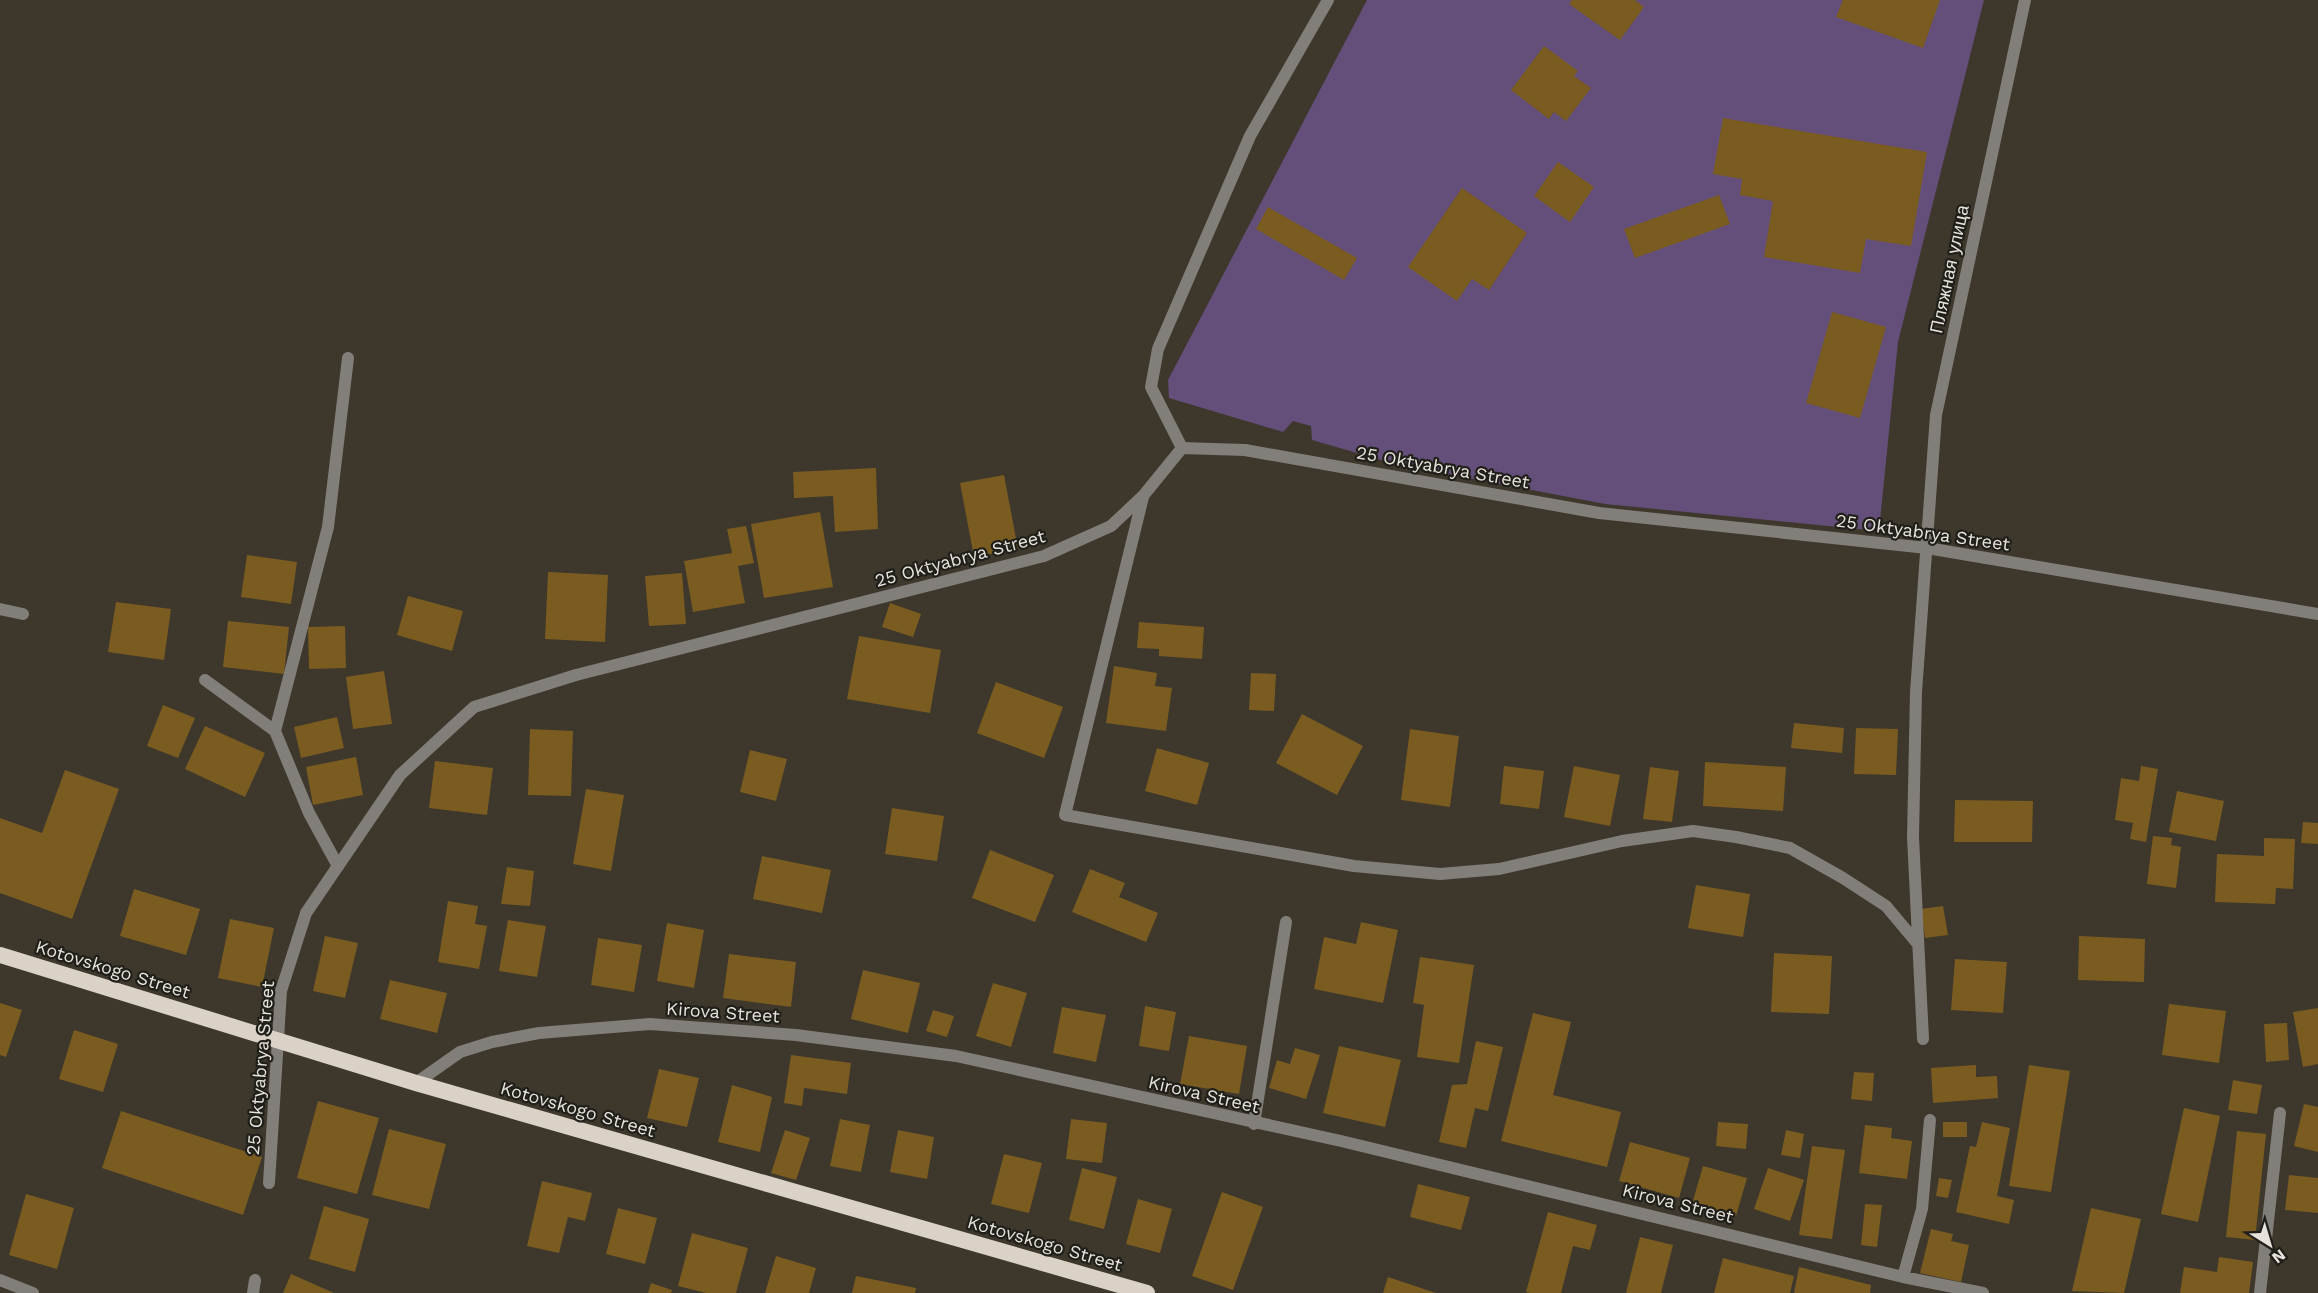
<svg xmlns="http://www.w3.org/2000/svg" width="2318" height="1293" viewBox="0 0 2318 1293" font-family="'Work Sans',sans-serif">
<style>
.green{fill:#634f79}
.building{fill:#7a5c21}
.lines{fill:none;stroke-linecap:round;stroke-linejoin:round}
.service{stroke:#827e79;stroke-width:12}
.minor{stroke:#827e79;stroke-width:12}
.trunk{stroke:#dad2c6;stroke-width:16}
.labels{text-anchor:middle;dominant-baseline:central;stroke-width:4.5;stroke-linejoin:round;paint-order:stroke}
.street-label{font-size:18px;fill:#e7e3dc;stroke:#211f1a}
</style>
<rect width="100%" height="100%" fill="#3d372c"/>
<!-- green -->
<path class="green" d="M 1367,0 L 1984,0 L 1898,342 L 1879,531 L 1605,504 L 1395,464 L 1312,440 L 1311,426 L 1293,421 L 1283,432 L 1169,398 L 1168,380 Z"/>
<!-- building -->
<path class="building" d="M 1572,0 L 1635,0 L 1644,7 L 1620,40 L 1569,4 Z
M 1843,0 L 1940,0 L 1923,48 L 1836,17 Z
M 1544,46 L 1578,71 L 1574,76 L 1591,88 L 1566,121 L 1554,112 L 1549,119 L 1511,90 Z
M 1723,118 L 1927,152 L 1911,246 L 1866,239 L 1860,273 L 1764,257 L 1773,201 L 1740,195 L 1742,179 L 1713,174 Z
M 1558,162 L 1594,187 L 1570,222 L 1534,196 Z
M 1462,188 L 1527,233 L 1489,290 L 1472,279 L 1457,301 L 1408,267 Z
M 1719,195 L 1730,224 L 1635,258 L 1624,229 Z
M 1268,207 L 1357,258 L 1344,280 L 1256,229 Z
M 1832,312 L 1886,327 L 1860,418 L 1806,403 Z
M 876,468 L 878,529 L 835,532 L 833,496 L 794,498 L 793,472 Z
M 1004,475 L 1018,549 L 974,557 L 960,483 Z
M 820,512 L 833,587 L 764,598 L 751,524 Z
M 746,526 L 754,563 L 738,566 L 745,603 L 693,612 L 684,561 L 732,553 L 727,529 Z
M 247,555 L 297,562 L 291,604 L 241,597 Z
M 548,572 L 608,575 L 605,642 L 545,639 Z
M 682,573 L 686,624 L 649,626 L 645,576 Z
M 408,596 L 463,611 L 452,651 L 397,635 Z
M 116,602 L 171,609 L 164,660 L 108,652 Z
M 890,603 L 921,614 L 913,637 L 882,627 Z
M 228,621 L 289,627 L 284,674 L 223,667 Z
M 1139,622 L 1204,627 L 1202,659 L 1159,656 L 1159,649 L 1137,648 Z
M 345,626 L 346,668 L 309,669 L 308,627 Z
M 859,636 L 941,650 L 930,713 L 847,699 Z
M 1114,666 L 1157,673 L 1155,686 L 1172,688 L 1166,731 L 1106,723 Z
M 384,671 L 392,724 L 353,729 L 346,677 Z
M 1251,673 L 1276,674 L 1274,711 L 1249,710 Z
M 996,682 L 1063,707 L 1044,758 L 977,733 Z
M 163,705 L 195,718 L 178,758 L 147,746 Z
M 1302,714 L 1363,746 L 1337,795 L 1276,763 Z
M 337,717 L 344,748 L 301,758 L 294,727 Z
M 1794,723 L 1844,728 L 1842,753 L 1791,748 Z
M 205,726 L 265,753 L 245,797 L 185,769 Z
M 1856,728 L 1898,729 L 1896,775 L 1854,774 Z
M 530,729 L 573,731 L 571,796 L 528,795 Z
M 1410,729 L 1459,736 L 1450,807 L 1401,800 Z
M 1157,748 L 1209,763 L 1197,805 L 1145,791 Z
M 750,750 L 787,759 L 776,801 L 740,792 Z
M 356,757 L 363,795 L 313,805 L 306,767 Z
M 435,761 L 493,768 L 487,815 L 429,808 Z
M 1705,762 L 1786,767 L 1783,811 L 1703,806 Z
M 1504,766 L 1544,771 L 1539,809 L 1500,804 Z
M 1574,766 L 1620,775 L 1610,826 L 1564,817 Z
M 2141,766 L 2158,769 L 2146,842 L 2130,839 L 2133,823 L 2115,820 L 2121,778 L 2139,781 Z
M 1650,767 L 1679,771 L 1672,822 L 1643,819 Z
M 65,770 L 119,789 L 72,919 L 0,893 L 0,818 L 42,833 Z
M 586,789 L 624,795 L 611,871 L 573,864 Z
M 2177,791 L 2224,801 L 2216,841 L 2169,832 Z
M 1955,800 L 2033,801 L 2032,842 L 1954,842 Z
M 892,808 L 944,816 L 937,861 L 885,854 Z
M 2303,822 L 2318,823 L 2318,844 L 2301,843 Z
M 2153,836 L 2172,838 L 2171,845 L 2181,847 L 2176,888 L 2147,884 Z
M 2264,838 L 2295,839 L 2293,889 L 2276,888 L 2275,904 L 2215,902 L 2217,854 L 2264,856 Z
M 990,850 L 1054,875 L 1035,922 L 972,898 Z
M 762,856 L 831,870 L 822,913 L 753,899 Z
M 507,867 L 534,871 L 530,906 L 501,904 Z
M 1090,869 L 1125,883 L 1119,897 L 1158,913 L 1146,942 L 1072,912 Z
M 1696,885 L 1750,894 L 1743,937 L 1688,928 Z
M 134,889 L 200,909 L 186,955 L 120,936 Z
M 448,901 L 478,906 L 475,924 L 487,926 L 479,969 L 438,962 Z
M 1943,906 L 1948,935 L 1925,938 L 1921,909 Z
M 230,919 L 274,928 L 262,987 L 218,978 Z
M 508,920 L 546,926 L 537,977 L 499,971 Z
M 1361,922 L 1398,930 L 1383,1003 L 1314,989 L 1324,937 L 1356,944 Z
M 667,923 L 704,930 L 694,988 L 657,981 Z
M 325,936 L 358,943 L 345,998 L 313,991 Z
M 2079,936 L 2145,939 L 2144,982 L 2078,980 Z
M 598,938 L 642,945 L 634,992 L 591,985 Z
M 1774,953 L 1832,956 L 1829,1014 L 1771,1012 Z
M 729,954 L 796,962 L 791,1007 L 723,998 Z
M 1420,957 L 1474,965 L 1459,1063 L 1417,1057 L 1424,1005 L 1413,1003 Z
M 1955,959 L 2007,962 L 2003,1013 L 1951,1010 Z
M 863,970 L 920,983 L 908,1033 L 851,1019 Z
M 390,980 L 447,993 L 437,1033 L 380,1019 Z
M 993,983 L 1027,993 L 1011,1047 L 976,1036 Z
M 0,1003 L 22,1010 L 6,1057 L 0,1055 Z
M 2169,1004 L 2226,1011 L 2219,1063 L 2162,1055 Z
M 1145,1006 L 1176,1012 L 1169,1051 L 1139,1046 Z
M 1062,1007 L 1106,1015 L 1096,1062 L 1053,1053 Z
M 2318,1008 L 2318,1064 L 2303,1067 L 2293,1012 Z
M 933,1010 L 954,1016 L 947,1037 L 926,1031 Z
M 1533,1013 L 1571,1022 L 1553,1095 L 1621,1112 L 1607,1167 L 1501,1141 Z
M 2287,1023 L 2289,1060 L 2266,1062 L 2264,1024 Z
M 74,1030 L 118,1044 L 103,1092 L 59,1079 Z
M 1189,1036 L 1247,1046 L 1239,1094 L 1180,1084 Z
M 1476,1041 L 1503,1047 L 1488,1111 L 1475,1108 L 1466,1148 L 1439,1142 L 1452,1085 L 1467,1084 Z
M 1339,1046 L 1401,1060 L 1385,1127 L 1323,1113 Z
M 1295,1048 L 1320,1055 L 1306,1099 L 1269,1088 L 1277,1060 L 1290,1064 Z
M 791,1055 L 851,1063 L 847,1094 L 804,1088 L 802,1106 L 784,1103 Z
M 1976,1065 L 1976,1077 L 1997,1076 L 1998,1098 L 1933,1103 L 1931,1068 Z
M 2029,1065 L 2070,1071 L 2051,1192 L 2009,1186 Z
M 659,1069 L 699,1078 L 687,1127 L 647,1118 Z
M 1854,1072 L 1874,1073 L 1872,1101 L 1851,1099 Z
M 2233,1080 L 2262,1085 L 2257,1114 L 2228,1110 Z
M 732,1085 L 772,1097 L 760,1152 L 718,1142 Z
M 318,1101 L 379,1118 L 357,1194 L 297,1178 Z
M 2304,1104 L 2318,1107 L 2318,1152 L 2294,1146 Z
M 2184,1108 L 2220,1116 L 2198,1222 L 2161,1214 Z
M 121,1111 L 262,1157 L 243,1215 L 102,1168 Z
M 840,1119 L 870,1125 L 861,1172 L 830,1166 Z
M 1071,1119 L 1107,1123 L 1102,1163 L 1066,1159 Z
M 1718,1122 L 1748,1124 L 1746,1149 L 1716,1146 Z
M 1943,1122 L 1967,1122 L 1967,1137 L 1943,1137 Z
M 1982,1122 L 2010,1128 L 1997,1196 L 2014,1200 L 2009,1224 L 1956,1212 L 1970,1146 L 1976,1147 Z
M 1865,1125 L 1892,1128 L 1891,1138 L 1912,1141 L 1907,1179 L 1859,1173 Z
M 389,1129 L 446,1144 L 429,1209 L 372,1195 Z
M 785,1130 L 810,1138 L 796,1180 L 771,1173 Z
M 898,1130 L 934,1137 L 927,1179 L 890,1172 Z
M 1786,1130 L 1804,1134 L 1800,1158 L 1781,1155 Z
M 2237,1131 L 2266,1134 L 2255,1240 L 2226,1237 Z
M 1630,1142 L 1690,1158 L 1679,1198 L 1619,1181 Z
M 1812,1146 L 1845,1150 L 1832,1239 L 1799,1235 Z
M 1004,1154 L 1042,1163 L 1029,1213 L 991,1204 Z
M 1703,1166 L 1747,1178 L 1736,1216 L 1692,1204 Z
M 1082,1168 L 1117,1177 L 1104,1229 L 1069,1220 Z
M 1768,1168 L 1804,1180 L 1790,1221 L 1754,1209 Z
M 2289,1175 L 2318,1178 L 2318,1213 L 2285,1210 Z
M 1939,1178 L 1952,1180 L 1948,1198 L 1936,1196 Z
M 542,1181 L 592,1193 L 585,1221 L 568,1217 L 559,1253 L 527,1246 Z
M 1418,1184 L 1470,1197 L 1461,1230 L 1410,1217 Z
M 1222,1192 L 1263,1207 L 1233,1290 L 1192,1276 Z
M 26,1194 L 74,1208 L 57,1269 L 9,1255 Z
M 1138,1199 L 1172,1209 L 1160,1253 L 1126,1244 Z
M 1865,1204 L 1882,1205 L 1877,1247 L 1861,1245 Z
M 324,1206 L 369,1219 L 355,1272 L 309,1259 Z
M 618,1208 L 657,1218 L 645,1264 L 606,1254 Z
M 2091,1208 L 2141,1219 L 2124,1293 L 2072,1291 Z
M 1548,1212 L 1597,1225 L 1590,1250 L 1573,1246 L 1561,1293 L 1530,1293 L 1526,1292 Z
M 1931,1229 L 1953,1234 L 1951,1241 L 1969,1245 L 1961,1282 L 1920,1273 Z
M 692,1233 L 748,1248 L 736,1293 L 706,1293 L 678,1286 Z
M 1640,1237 L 1673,1245 L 1661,1293 L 1626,1293 Z
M 776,1256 L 816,1268 L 809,1293 L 765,1293 Z
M 2219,1257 L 2253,1262 L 2249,1293 L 2180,1293 L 2184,1267 L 2217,1272 Z
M 1723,1258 L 1794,1276 L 1790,1293 L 1714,1293 Z
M 1799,1267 L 1871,1285 L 1870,1293 L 1794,1293 Z
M 291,1274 L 334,1293 L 283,1293 Z
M 856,1276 L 916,1288 L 915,1293 L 852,1293 Z
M 1388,1277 L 1436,1293 L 1383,1293 Z
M 651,1283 L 672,1290 L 671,1293 L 648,1293 Z"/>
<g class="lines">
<!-- service -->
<path class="service" d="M 1182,448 L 1151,387 L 1158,349 L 1250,136 L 1328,0
M 0,609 L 23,614
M 205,680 L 275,731 L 309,813 L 338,866
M 275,731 L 328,527 L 348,358
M 1254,1124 L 1286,922
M 2260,1293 L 2280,1113"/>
<!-- minor -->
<path class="minor" d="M 1143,497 L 1065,815 L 1354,866 L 1440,874 L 1499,869 L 1622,841 L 1693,831 L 1736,837 L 1790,848 L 1843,878 L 1886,906 L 1917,943
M 1923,1039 L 1913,837 L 1916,692 L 1936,415 L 2025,0
M 416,1083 L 460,1052 L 492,1042 L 539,1033 L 650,1024 L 796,1035 L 956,1056 L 1341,1141 L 1903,1277 L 1983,1293
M 269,1183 L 281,991 L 306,913 L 400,775 L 474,707 L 576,675 L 1044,556 L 1111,526 L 1143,496 L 1182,448 L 1245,450 L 1599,513 L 1927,548 L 2318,614
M 1903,1277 L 1922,1209 L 1930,1120
M 0,1280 L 33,1293
M 253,1293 L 255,1280"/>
<!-- trunk -->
<path class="trunk" d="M 0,955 L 416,1083 L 1147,1293"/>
</g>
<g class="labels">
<!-- street labels -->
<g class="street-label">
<text transform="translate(1949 269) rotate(-78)">Пляжная улица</text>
<text transform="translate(1443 467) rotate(10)">25 Oktyabrya Street</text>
<text transform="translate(1923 532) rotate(8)">25 Oktyabrya Street</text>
<text transform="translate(960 558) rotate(-15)">25 Oktyabrya Street</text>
<text transform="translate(113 969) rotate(17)">Kotovskogo Street</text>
<text transform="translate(723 1012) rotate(4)">Kirova Street</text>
<text transform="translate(260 1068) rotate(-85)">25 Oktyabrya Street</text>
<text transform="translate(1204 1094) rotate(13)">Kirova Street</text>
<text transform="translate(578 1109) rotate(16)">Kotovskogo Street</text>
<text transform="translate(1678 1203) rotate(14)">Kirova Street</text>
<text transform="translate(1045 1243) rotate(16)">Kotovskogo Street</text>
</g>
</g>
<!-- north arrow -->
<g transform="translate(2270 1245) rotate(143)" stroke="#211f1a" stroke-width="4.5" paint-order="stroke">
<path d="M0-4.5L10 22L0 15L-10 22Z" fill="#e7e3dc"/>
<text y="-9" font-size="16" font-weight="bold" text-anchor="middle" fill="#e7e3dc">N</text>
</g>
</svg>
